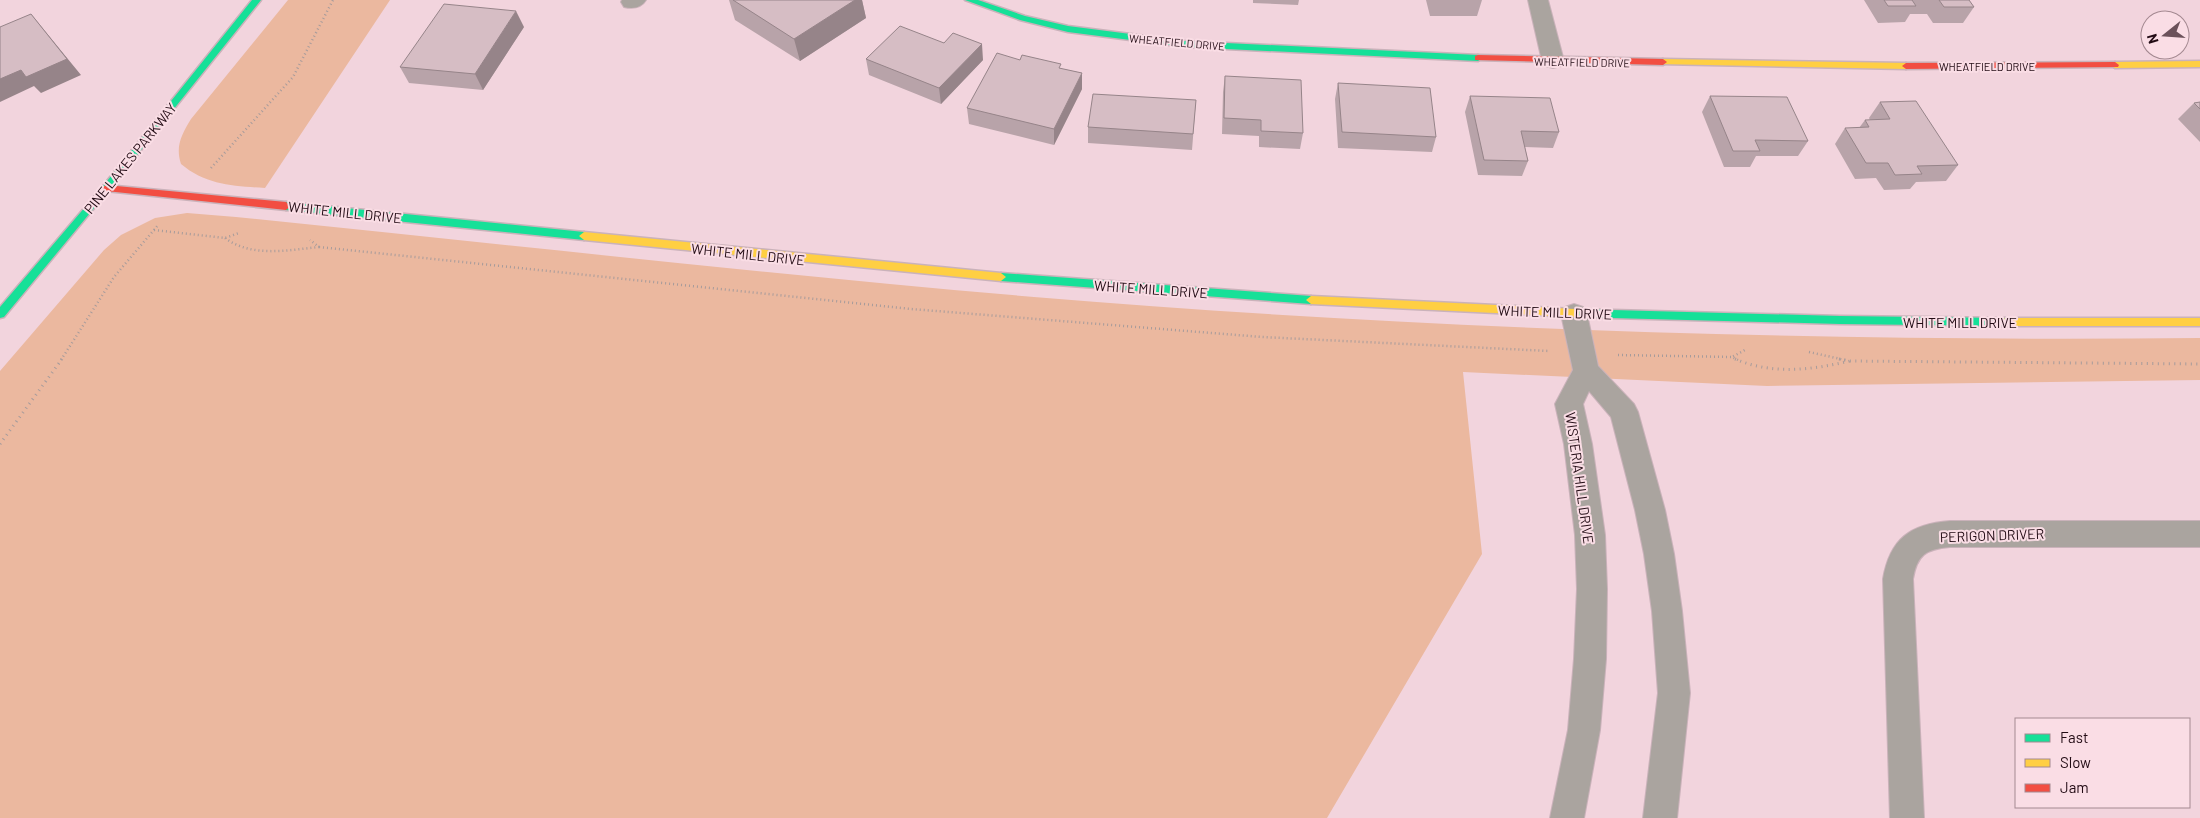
<svg xmlns="http://www.w3.org/2000/svg" width="2200" height="818" viewBox="0 0 2200 818" font-family="Barlow,sans-serif">
<style>
.green{fill:#ebb89f}
.lines{fill:none;stroke-linecap:round;stroke-linejoin:round}
.street-casing{stroke:#cab2ba;stroke-width:2}
.fast-casing{stroke:#cab2ba;stroke-width:3}
.slow-casing{stroke:#cab2ba;stroke-width:3}
.jam-casing{stroke:#cab2ba;stroke-width:3}
.path-far1{stroke:#a69b9b;stroke-width:2.5;stroke-dasharray:1 3;stroke-linecap:butt}
.path{stroke:#a69b9b;stroke-width:3;stroke-dasharray:1 4.5;stroke-linecap:butt}
.street{fill:#aaa49f;fill-rule:evenodd}
.fast{fill:#16e098;fill-rule:evenodd}
.slow{fill:#ffcf43;fill-rule:evenodd}
.jam{fill:#f24e42;fill-rule:evenodd}
.wall{fill:#b8a3a9}
.shaded-wall{fill:#968489}
.building{fill:#d6bdc4;stroke:#968489}
.labels{text-anchor:middle;dominant-baseline:central;stroke-width:4;stroke-linejoin:round;paint-order:stroke}
.far-street-label{font-size:11px;fill:#220b14;stroke:#fadde5}
.street-label{font-size:14px;fill:#220b14;stroke:#fadde5}
</style>
<rect width="100%" height="100%" fill="#f2d4dd"/>
<!-- green -->
<path class="green" d="M 288,0 L 390,0 L 265,188 C 233,186 206,185 181,164 C 175,146 182,134 191,119 Z
M 187,213 L 236,217 C 502,244 767,274 1034,297 C 1421,329 1811,342 2200,338 L 2200,380 L 1767,386 L 1463,372 L 1482,554 L 1327,818 L 0,818 L 0,371 L 104,250 L 121,235 L 155,218 Z"/>
<g class="lines">
<defs>
<path id="street" d="M 622,0 L 646,0 C 641,8 633,9 624,7 L 621,2 Z
M 1528,0 L 1548,0 L 1564,61 L 1561,66 L 1553,68 L 1545,66 L 1542,61 Z
M 1574,304 L 1583,307 L 1587,314 L 1598,366 L 1634,404 L 1638,412 L 1665,510 L 1674,554 L 1682,611 L 1690,693 L 1677,818 L 1643,818 L 1658,693 L 1652,611 L 1644,554 L 1635,510 L 1611,417 L 1589,391 L 1583,404 L 1592,444 L 1605,535 L 1607,589 L 1606,659 L 1600,730 L 1584,818 L 1550,818 L 1568,730 L 1574,659 L 1577,589 L 1575,535 L 1564,444 L 1555,404 L 1573,370 L 1561,314 L 1565,307 Z
M 1950,521 L 2200,521 L 2200,547 L 1950,547 C 1926,549 1917,555 1913,579 L 1924,818 L 1890,818 L 1883,579 C 1890,539 1910,524 1950,521 Z"/>
<path id="fast" d="M 252,0 L 261,0 L 109,190 L 4,317 L 0,318 L 0,307 L 103,186 Z
M 965,0 L 978,0 L 1025,16 L 1068,26 L 1185,41 L 1478,55 L 1482,58 L 1478,61 L 1185,47 L 1068,32 L 1020,20 Z
M 286,202 L 584,232 L 589,236 L 584,240 L 286,210 L 281,206 Z
M 1001,273 L 1311,296 L 1316,300 L 1311,304 L 1001,281 L 996,277 Z
M 1575,309 L 1840,316 L 2005,318 L 2010,322 L 2005,326 L 1840,324 L 1575,317 L 1570,313 Z"/>
<path id="slow" d="M 1663,59 L 1906,63 L 1910,66 L 1906,69 L 1660,64 L 1660,60 Z
M 2200,61 L 2200,67 L 2115,68 L 2111,65 L 2115,62 Z
M 584,232 L 1001,273 L 1006,277 L 1001,281 L 584,240 L 579,236 Z
M 1311,296 L 1575,309 L 1580,313 L 1575,317 L 1311,304 L 1306,300 Z
M 2005,318 L 2200,318 L 2200,326 L 2005,326 L 2000,322 Z"/>
<path id="jam" d="M 1478,55 L 1663,59 L 1667,62 L 1663,65 L 1475,60 L 1475,56 Z
M 2115,62 L 2119,65 L 2118,67 L 1906,69 L 1902,66 L 1906,63 Z
M 106,185 L 286,202 L 291,206 L 286,210 L 106,191 L 101,188 Z"/>
</defs>
<!-- street casing -->
<use href="#street" class="street-casing"/>
<!-- fast casing -->
<use href="#fast" class="fast-casing"/>
<!-- slow casing -->
<use href="#slow" class="slow-casing"/>
<!-- jam casing -->
<use href="#jam" class="jam-casing"/>
<!-- path-far1 -->
<path class="path-far1" d="M 211,168 L 293,77 L 333,0
M 154,230 L 225,238 L 239,233
M 225,238 C 252,258 288,250 319,247 L 310,240
M 319,247 L 911,309 L 1262,337 L 1549,351
M 1809,352 L 1845,360
M 1618,355 L 1732,357
M 61,360 L 114,277 L 159,224
M 1738,360 L 1732,357 L 1745,350"/>
<!-- path -->
<path class="path" d="M 1735,359 C 1773,375 1811,370 1850,361
M 1839,359 L 1850,361 L 2200,364
M 0,444 L 62,359"/>
<!-- street -->
<use href="#street" class="street"/>
<!-- fast -->
<use href="#fast" class="fast"/>
<!-- slow -->
<use href="#slow" class="slow"/>
<!-- jam -->
<use href="#jam" class="jam"/>
</g>
<!-- wall -->
<path class="wall" d="M 729,0 L 862,0 L 866,18 L 800,61 L 735,20 Z
M 1253,0 L 1299,0 L 1298,5 L 1253,3 Z
M 1426,0 L 1482,0 L 1477,16 L 1430,16 Z
M 1864,0 L 1969,0 L 1974,7 L 1963,23 L 1933,23 L 1927,14 L 1910,14 L 1905,22 L 1878,23 Z
M 524,27 L 483,90 L 409,83 L 400,67 Z
M 866,59 L 983,60 L 941,104 L 869,75 Z
M 1020,60 L 1082,73 L 1082,89 L 1054,145 L 969,124 L 967,108 Z
M 1225,76 L 1303,133 L 1300,149 L 1259,147 L 1259,136 L 1222,134 L 1223,92 Z
M 1338,83 L 1436,137 L 1432,152 L 1338,148 L 1335,99 Z
M 1470,96 L 1559,132 L 1553,148 L 1525,147 L 1528,161 L 1522,176 L 1478,175 L 1465,112 Z
M 1710,96 L 1808,141 L 1798,156 L 1756,156 L 1750,167 L 1724,167 L 1702,112 Z
M 1196,100 L 1192,150 L 1088,143 L 1088,127 Z
M 1880,102 L 1958,165 L 1946,181 L 1916,182 L 1910,189 L 1884,190 L 1876,178 L 1855,179 L 1835,144 L 1845,128 L 1859,128 L 1865,120 L 1870,120 L 1869,118 Z
M 2200,102 L 2200,142 L 2178,119 L 2194,103 Z"/>
<!-- shaded-wall -->
<path class="shaded-wall" d="M 855,0 L 862,0 L 866,18 L 800,61 L 794,39 Z
M 516,11 L 524,27 L 483,90 L 475,74 Z
M 31,14 L 81,75 L 41,93 L 34,86 L 0,102 L 0,79 Z
M 982,44 L 983,60 L 941,104 L 939,88 Z
M 1082,73 L 1082,89 L 1054,145 L 1054,129 Z"/>
<!-- building -->
<path class="building" d="M 733,0 L 855,0 L 794,39 Z
M 1884,0 L 1912,0 L 1916,6 L 1888,6 Z
M 1939,0 L 1969,0 L 1974,7 L 1944,7 Z
M 444,4 L 516,11 L 475,74 L 400,67 Z
M 31,14 L 67,59 L 26,77 L 21,70 L 0,79 L 0,27 Z
M 900,26 L 944,43 L 953,33 L 982,44 L 939,88 L 866,59 Z
M 997,53 L 1020,60 L 1022,55 L 1061,64 L 1059,68 L 1082,73 L 1054,129 L 967,108 Z
M 1225,76 L 1301,80 L 1303,133 L 1261,131 L 1261,120 L 1224,118 Z
M 1338,83 L 1430,88 L 1436,137 L 1342,132 Z
M 1093,94 L 1196,100 L 1193,134 L 1088,127 Z
M 1470,96 L 1550,98 L 1559,132 L 1521,131 L 1528,161 L 1484,160 Z
M 1710,96 L 1787,97 L 1808,141 L 1755,140 L 1760,151 L 1733,151 Z
M 1916,101 L 1958,165 L 1917,166 L 1922,174 L 1895,175 L 1888,163 L 1866,163 L 1845,128 L 1869,127 L 1865,120 L 1890,119 L 1880,102 Z
M 2200,102 L 2200,109 L 2194,103 Z"/>
<g class="labels">
<!-- far-street labels -->
<g class="far-street-label">
<text transform="translate(1177 42) rotate(5)">WHEATFIELD DRIVE</text>
<text transform="translate(1582 62) rotate(1)">WHEATFIELD DRIVE</text>
<text x="1987" y="66">WHEATFIELD DRIVE</text>
</g>
<!-- street labels -->
<g class="street-label">
<text transform="translate(130 158) rotate(-51)">PINE LAKES PARKWAY</text>
<text transform="translate(345 212) rotate(6)">WHITE MILL DRIVE</text>
<text transform="translate(748 254) rotate(6)">WHITE MILL DRIVE</text>
<text transform="translate(1151 289) rotate(4)">WHITE MILL DRIVE</text>
<text transform="translate(1555 312) rotate(2)">WHITE MILL DRIVE</text>
<text x="1960" y="322">WHITE MILL DRIVE</text>
<text transform="translate(1580 478) rotate(82)">WISTERIA HILL DRIVE</text>
<text transform="translate(1992 535) rotate(-2)">PERIGON DRIVER</text>
</g>
</g>
<!-- legend -->
<rect x="2015" y="718" width="175" height="90" fill="#fadde5" stroke="#a48991"/>
<rect x="2025" y="734" width="25" height="8" fill="#16e098" stroke="#a48991"/>
<text x="2060" y="743" font-size="15" fill="#220b14">Fast</text>
<rect x="2025" y="759" width="25" height="8" fill="#ffcf43" stroke="#a48991"/>
<text x="2060" y="768" font-size="15" fill="#220b14">Slow</text>
<rect x="2025" y="784" width="25" height="8" fill="#f24e42" stroke="#a48991"/>
<text x="2060" y="793" font-size="15" fill="#220b14">Jam</text>
<!-- north arrow -->
<g transform="translate(2165 35) rotate(253)"><circle r="24" fill="#fadde5" stroke="#a48991"/>
<path d="M0-4L9 19L0 12L-9 19Z" fill="#6b515a"/>
<text y="-8" font-size="14" font-weight="bold" text-anchor="middle" fill="#220b14">N</text>
</g>
</svg>
